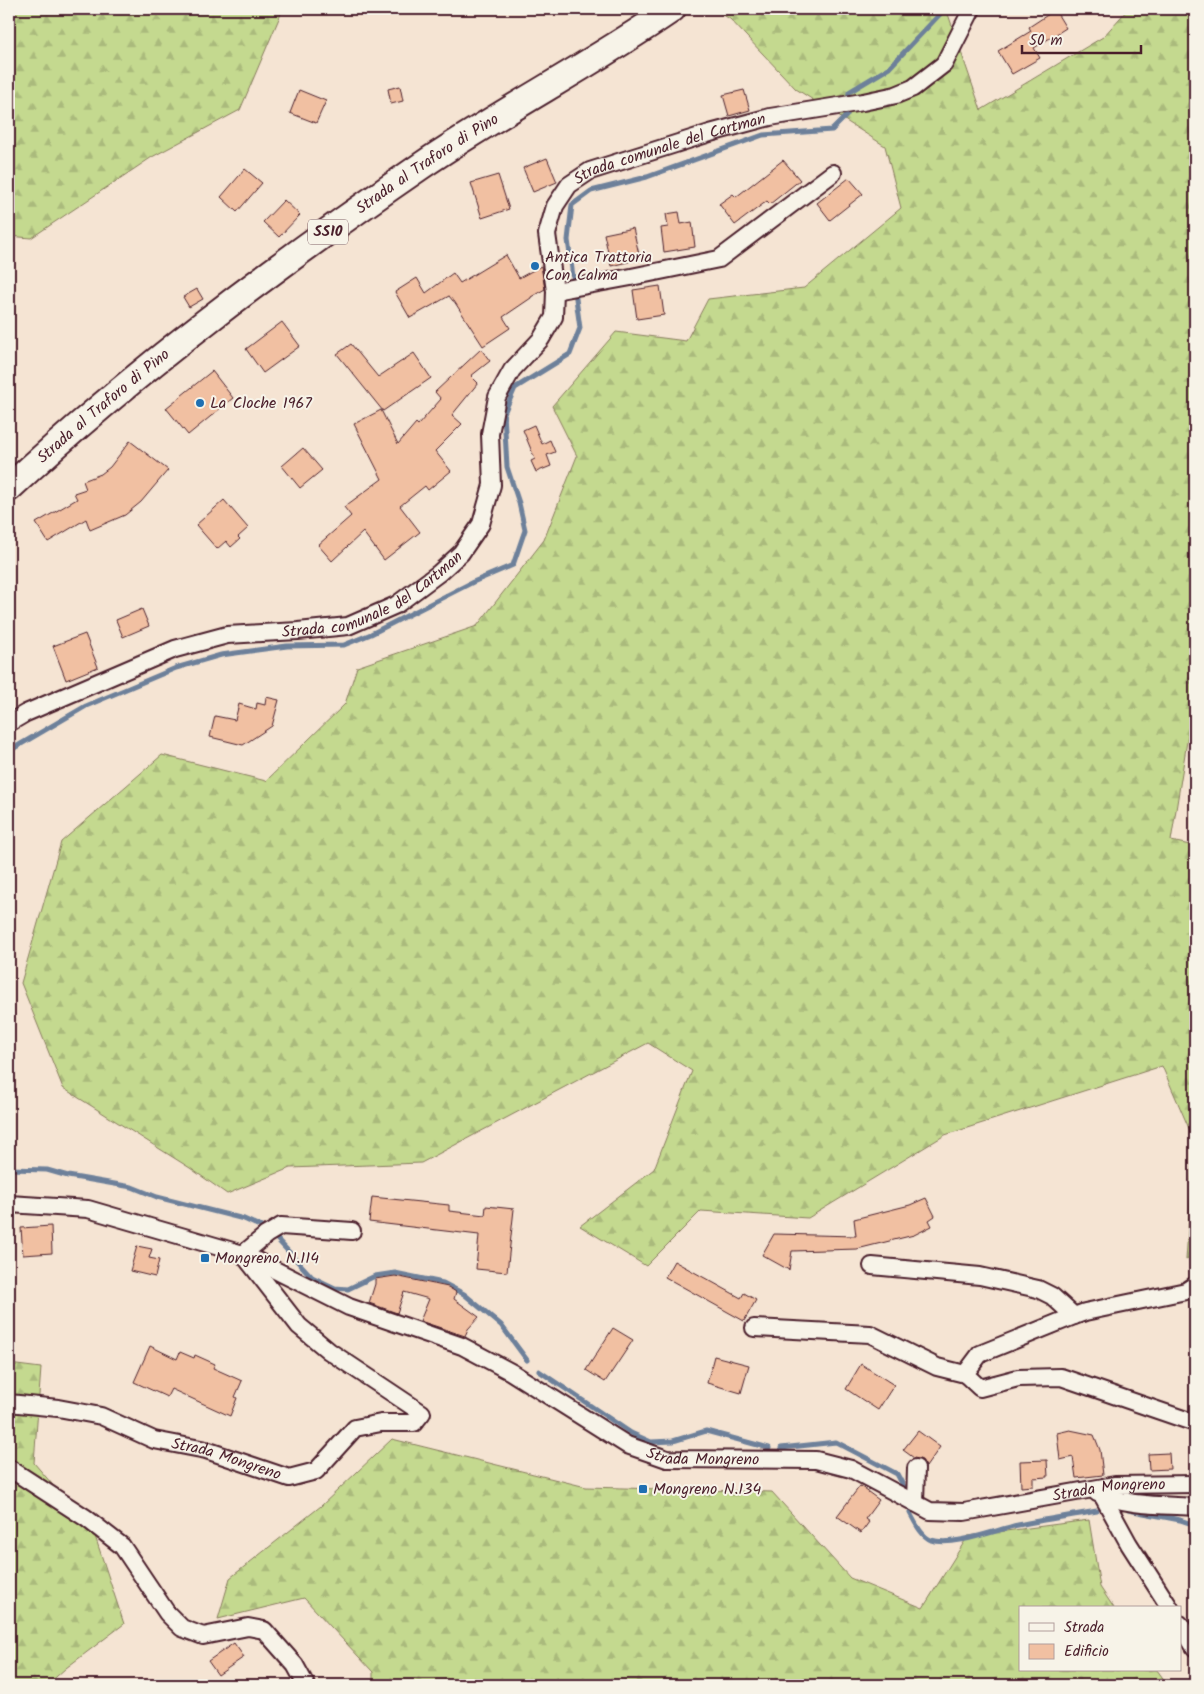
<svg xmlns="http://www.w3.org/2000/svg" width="1204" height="1694" viewBox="0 0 1204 1694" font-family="Kalam,sans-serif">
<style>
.forest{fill:url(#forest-firs);stroke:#877c5d}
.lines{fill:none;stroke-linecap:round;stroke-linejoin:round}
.stream{stroke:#6d809a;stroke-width:5}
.building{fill:#f1c0a2;stroke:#4a1f2b}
.minor-casing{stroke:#4a1f2b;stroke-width:20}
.primary-casing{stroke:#4a1f2b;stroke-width:30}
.minor{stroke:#f7f3e8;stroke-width:16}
.primary{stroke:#f7f3e8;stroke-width:26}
.poi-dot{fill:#1f6fb2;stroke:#f7f3e8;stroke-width:2}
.labels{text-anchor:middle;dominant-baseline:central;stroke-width:4;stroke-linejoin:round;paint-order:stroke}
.shield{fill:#f7f3e8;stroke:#7e5f64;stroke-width:1}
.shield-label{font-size:15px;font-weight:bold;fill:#4a1f2b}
.street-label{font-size:16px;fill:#4a1f2b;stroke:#f7f3e8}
.poi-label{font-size:16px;fill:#4a1f2b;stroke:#f7f3e8;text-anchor:start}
</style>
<defs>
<pattern id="forest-firs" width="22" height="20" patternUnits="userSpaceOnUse" patternTransform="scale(1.25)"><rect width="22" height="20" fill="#c4d98f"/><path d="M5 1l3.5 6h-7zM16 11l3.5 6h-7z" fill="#aaba7c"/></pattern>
</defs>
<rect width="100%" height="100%" fill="#f5e4d3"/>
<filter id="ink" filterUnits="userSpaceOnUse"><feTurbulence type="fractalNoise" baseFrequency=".02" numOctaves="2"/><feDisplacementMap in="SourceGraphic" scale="10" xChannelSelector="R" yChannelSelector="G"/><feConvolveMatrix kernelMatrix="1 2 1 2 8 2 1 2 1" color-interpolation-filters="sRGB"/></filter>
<g filter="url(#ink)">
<!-- forest -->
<path class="forest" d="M 9,9 L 283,9 L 240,110 L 152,157 L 31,238 L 9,236 Z
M 713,9 L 952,9 L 948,14 L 981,110 L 1103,37 L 1128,9 L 1195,9 L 1195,701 L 1193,704 L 1171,841 L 1195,846 L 1195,1255 L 1186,1260 L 1194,1140 L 1162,1066 L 945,1135 L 808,1218 L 701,1211 L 646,1266 L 580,1226 L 654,1169 L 692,1071 L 648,1043 L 421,1163 L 290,1168 L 227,1194 L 190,1168 L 63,1088 L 21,983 L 61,842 L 162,755 L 266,781 L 345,704 L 357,667 L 477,626 L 544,540 L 577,456 L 552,406 L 616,332 L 686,341 L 708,299 L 804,288 L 901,208 L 885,146 L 796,89 L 730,19 Z
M 9,1364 L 41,1368 L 34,1463 L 94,1533 L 124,1624 L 66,1668 L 47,1685 L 9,1685 Z
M 392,1439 L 586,1487 L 772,1492 L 850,1578 L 923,1608 L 968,1536 L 1089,1520 L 1100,1587 L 1114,1608 L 1020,1608 L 1020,1670 L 1157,1670 L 1168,1685 L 373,1685 L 373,1672 L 304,1598 L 218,1619 L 230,1578 L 321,1506 Z"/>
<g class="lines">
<!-- stream -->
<path class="stream" d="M 9,751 L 86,706 L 176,668 L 221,655 L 287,646 L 344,645 L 371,634 L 473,582 L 513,565 L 525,530 L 519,503 L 507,467 L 504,413 L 515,388 L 570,354 L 580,328 L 568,240 L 572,205 L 591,191 L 647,177 L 763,135 L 832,130 L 847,115 L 849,92 L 889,68 L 940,14 L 942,9
M 9,1169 L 47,1170 L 68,1176 L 132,1187 L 157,1197 L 244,1219 L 266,1229
M 275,1237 L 312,1277 L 335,1288 L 348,1289 L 375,1276 L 395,1273 L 443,1283 L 464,1294 L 501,1325 L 527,1360
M 539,1371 L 631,1433 L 651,1442 L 673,1441 L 706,1431 L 769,1448
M 781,1448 L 836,1442 L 897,1474 L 904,1487
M 1128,1510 L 1180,1520 L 1195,1525
M 910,1513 C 915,1522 921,1536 931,1540 C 954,1547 995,1530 1018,1525 C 1044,1519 1071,1516 1097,1511"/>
</g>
<!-- building -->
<path class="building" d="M 1055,10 L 1066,28 L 1034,48 L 1040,58 L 1012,74 L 998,51 L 1031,31 L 1029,27 Z
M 400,86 L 403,101 L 391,104 L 388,89 Z
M 299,90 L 326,101 L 316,123 L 290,113 Z
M 744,90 L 750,110 L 729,116 L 723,95 Z
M 547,158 L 557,182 L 533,192 L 523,168 Z
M 783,160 L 800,180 L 770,204 L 767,201 L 735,225 L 719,204 L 733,194 L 736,197 Z
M 245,169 L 262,183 L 237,212 L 221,197 Z
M 498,175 L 509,209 L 482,218 L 471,183 Z
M 849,178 L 863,194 L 830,220 L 817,203 Z
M 284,200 L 300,215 L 279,237 L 263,222 Z
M 679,212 L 681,224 L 692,222 L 695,247 L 664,252 L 661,228 L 668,227 L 666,214 Z
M 633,228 L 640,259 L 611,266 L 604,234 Z
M 506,255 L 519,278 L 541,266 L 545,289 L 531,297 L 531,298 L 503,317 L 510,328 L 483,346 L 454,301 L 453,301 L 449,296 L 410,318 L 395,292 L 417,278 L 426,293 L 453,273 L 460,283 Z
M 660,286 L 664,315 L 637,319 L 633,290 Z
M 197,289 L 203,299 L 189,307 L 183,297 Z
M 282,322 L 300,346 L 263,373 L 246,349 Z
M 351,344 L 378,377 L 414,353 L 431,378 L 383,411 L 337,354 Z
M 481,349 L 490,361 L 471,376 L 478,383 L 452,415 L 462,424 L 435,451 L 451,471 L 428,490 L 425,486 L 400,506 L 420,532 L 384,560 L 363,532 L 332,561 L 318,545 L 351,516 L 344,507 L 382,479 L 354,424 L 381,410 L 398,444 L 416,423 L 418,425 L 441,399 L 435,392 Z
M 212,371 L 233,398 L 188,435 L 166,408 Z
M 534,425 L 542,444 L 550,440 L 555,452 L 547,455 L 551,466 L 536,472 L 531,461 L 535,459 L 523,430 Z
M 130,441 L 168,470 L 141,502 L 125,515 L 90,530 L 86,519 L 48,542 L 36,523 L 77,499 L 74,493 L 86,489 L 83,481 L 101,474 L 110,467 Z
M 303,448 L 322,470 L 300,488 L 282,466 Z
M 224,500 L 248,528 L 238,537 L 240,539 L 231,547 L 226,541 L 217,549 L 196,525 Z
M 142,609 L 149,626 L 123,637 L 116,620 Z
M 85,634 L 98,667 L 66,680 L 53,646 Z
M 266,697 L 279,700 L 272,726 L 243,745 L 210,737 L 215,716 L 235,720 L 239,704 L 256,709 L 257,703 L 265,705 Z
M 372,1197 L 449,1205 L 449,1211 L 485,1215 L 486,1206 L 514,1209 L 507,1272 L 476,1269 L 479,1235 L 369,1222 Z
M 926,1198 L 935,1216 L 929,1220 L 932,1226 L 914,1235 L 857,1249 L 792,1251 L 789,1270 L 762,1255 L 774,1234 L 856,1236 L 854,1219 L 910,1205 Z
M 51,1226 L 52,1253 L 23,1255 L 21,1228 Z
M 137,1246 L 152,1249 L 149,1258 L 159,1260 L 155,1277 L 130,1271 Z
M 674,1261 L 741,1298 L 744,1293 L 756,1300 L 744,1321 L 665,1277 Z
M 395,1276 L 448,1287 L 456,1292 L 454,1299 L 479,1317 L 468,1329 L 465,1336 L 420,1321 L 429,1299 L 404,1292 L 397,1313 L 369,1303 L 375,1284 L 375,1279 Z
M 613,1328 L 633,1340 L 605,1382 L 586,1370 Z
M 150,1346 L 177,1359 L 180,1352 L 194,1358 L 195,1355 L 215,1364 L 213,1368 L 242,1381 L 235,1397 L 237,1398 L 230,1416 L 171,1389 L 167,1397 L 134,1382 Z
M 714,1356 L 749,1365 L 741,1393 L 707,1383 Z
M 861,1364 L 894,1385 L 878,1410 L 846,1389 Z
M 1070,1430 L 1094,1435 L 1100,1450 L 1103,1475 L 1076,1478 L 1073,1457 L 1060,1460 L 1057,1433 Z
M 918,1431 L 940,1447 L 926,1467 L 922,1460 L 914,1458 L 903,1450 Z
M 1169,1453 L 1170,1469 L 1149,1470 L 1148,1454 Z
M 1047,1460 L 1048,1477 L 1033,1478 L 1033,1486 L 1021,1487 L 1020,1461 Z
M 860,1486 L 879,1500 L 865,1519 L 869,1522 L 861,1533 L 837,1516 Z
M 234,1643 L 244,1657 L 218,1675 L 208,1661 Z"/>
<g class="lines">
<defs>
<g id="minor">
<path d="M 555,291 L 631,277 L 719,259 L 833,173"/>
<path id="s1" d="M 9,723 L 26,713 L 175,649 L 227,635 L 298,631 L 348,626 L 396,605 L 439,573 L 461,553 L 481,524 L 492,485 L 490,434 L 497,397 L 512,370 L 541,339 L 554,317 L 555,291 L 547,234 L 555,206 L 569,185 L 590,171 L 710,133 L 770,117 L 863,102 L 896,95 L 913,88 L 944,64 L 972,9"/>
<path id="s2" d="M 9,1204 L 88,1209 L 243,1254 L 349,1307 L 462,1346 L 511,1372 L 627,1445 L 667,1459 L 816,1460 L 851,1469 L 930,1511 L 964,1512 L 1115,1485 L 1195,1484"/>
<path d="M 872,1266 L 980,1276 L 1038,1289 L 1052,1296 L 1074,1316"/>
<path d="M 1195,1285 L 1186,1291 L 1085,1312 L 1074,1316 L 980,1354 L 965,1374 L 980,1388 L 1018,1378 L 1061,1377 L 1195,1423"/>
<path d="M 754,1328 L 870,1334 L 937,1367 L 965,1374"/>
<path id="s3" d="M 9,1403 L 58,1408 L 101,1416 L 154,1440 L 206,1450 L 289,1478 L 316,1471 L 355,1428 L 381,1423 L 414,1423 L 422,1413 L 329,1351 L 299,1326 L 243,1254 L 266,1235 L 281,1226 L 352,1231"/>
<path d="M 9,1468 L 86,1518 L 122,1546 L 167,1613 L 182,1628 L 203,1636 L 248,1627 L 264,1630 L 295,1665 L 306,1685"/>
<path d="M 1097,1493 C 1122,1506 1167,1505 1195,1507"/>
<path d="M 1102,1495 L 1129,1544 L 1170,1608"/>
<path d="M 915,1503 L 916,1468"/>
<path d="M 1180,1624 L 1195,1648"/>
</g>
<g id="primary">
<path id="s4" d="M 9,488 C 137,369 277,265 421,166 C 503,110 591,65 672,9"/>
</g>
</defs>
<!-- minor casing -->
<use href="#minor" class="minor-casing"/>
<!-- primary casing -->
<use href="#primary" class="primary-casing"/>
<!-- minor -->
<use href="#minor" class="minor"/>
<!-- primary -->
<use href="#primary" class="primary"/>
</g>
</g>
<!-- markers -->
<g class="poi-dot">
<circle cx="535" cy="266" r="5"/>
<circle cx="200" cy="403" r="5"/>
<rect x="200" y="1253" width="10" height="10" rx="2.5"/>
<rect x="638" y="1484" width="10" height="10" rx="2.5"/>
</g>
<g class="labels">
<!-- shield labels -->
<rect class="shield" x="308" y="219.5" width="40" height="25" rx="4"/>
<g class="shield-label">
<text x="328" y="232">SS10</text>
</g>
<!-- street labels -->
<g class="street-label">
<text stroke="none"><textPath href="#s1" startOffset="1002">Strada comunale del Cartman</textPath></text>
<text stroke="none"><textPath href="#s4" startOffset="530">Strada al Traforo di Pino</textPath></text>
<text stroke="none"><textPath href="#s4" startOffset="125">Strada al Traforo di Pino</textPath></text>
<text stroke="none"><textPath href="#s1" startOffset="391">Strada comunale del Cartman</textPath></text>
<text stroke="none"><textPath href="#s2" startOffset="749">Strada Mongreno</textPath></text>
<text stroke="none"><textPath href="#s3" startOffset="226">Strada Mongreno</textPath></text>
<text stroke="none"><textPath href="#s2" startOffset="1169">Strada Mongreno</textPath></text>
</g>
<!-- poi labels -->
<g class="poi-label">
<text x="545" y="257">Antica Trattoria<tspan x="545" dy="18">Con Calma</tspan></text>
<text x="210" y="403">La Cloche 1967</text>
<text x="215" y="1258">Mongreno N.114</text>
<text x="653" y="1489">Mongreno N.134</text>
</g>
</g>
<!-- margin -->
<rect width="1204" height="1694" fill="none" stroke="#f7f3e8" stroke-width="30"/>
<rect x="15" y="15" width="1174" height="1664" fill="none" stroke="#4a1f2b" stroke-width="2" filter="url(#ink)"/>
<!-- legend -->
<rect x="1019" y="1606" width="162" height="65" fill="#f7f3e8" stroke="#b29e9c"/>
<rect x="1029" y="1623" width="25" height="8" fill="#f7f3e8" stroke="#b29e9c"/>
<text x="1064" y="1632" font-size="15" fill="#4a1f2b">Strada</text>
<rect x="1029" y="1644" width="25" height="15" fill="#f1c0a2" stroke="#b29e9c"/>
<text x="1064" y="1656" font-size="15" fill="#4a1f2b">Edificio</text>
<!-- scale -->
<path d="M1022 45v8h119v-8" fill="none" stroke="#4a1f2b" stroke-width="2.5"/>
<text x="1029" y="45" font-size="15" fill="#4a1f2b" stroke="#f7f3e8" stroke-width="4" paint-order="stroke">50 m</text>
</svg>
